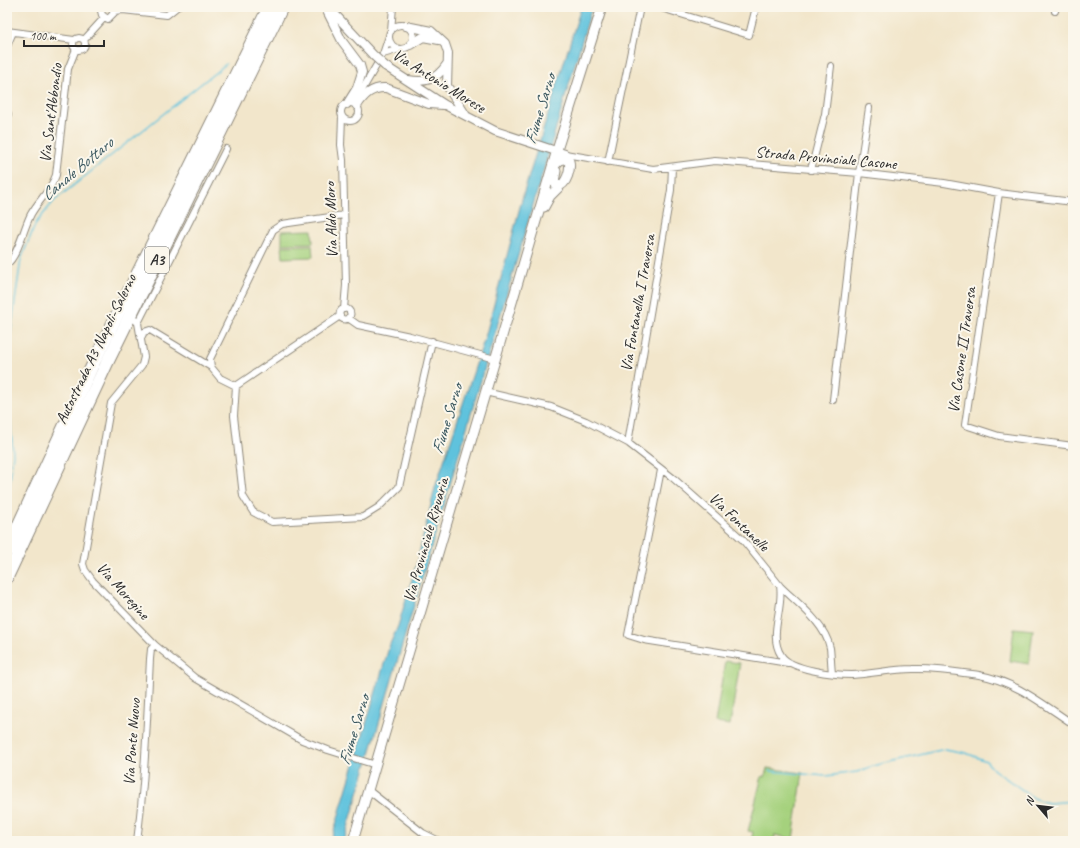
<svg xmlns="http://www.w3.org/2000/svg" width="1080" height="848" viewBox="0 0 1080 848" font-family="Caveat,sans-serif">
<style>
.green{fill:#a5d17d;stroke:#687e54}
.water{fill:#5fc2dd;stroke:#457684}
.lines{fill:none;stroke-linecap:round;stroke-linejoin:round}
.stream{stroke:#5fc2dd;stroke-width:1.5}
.minor-casing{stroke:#8e887b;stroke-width:8}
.tertiary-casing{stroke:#8e887b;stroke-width:10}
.secondary-casing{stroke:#8e887b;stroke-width:11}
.motorway-casing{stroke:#8e887b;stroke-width:14}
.minor{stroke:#fff;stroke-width:6}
.tertiary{stroke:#fff;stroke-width:8}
.secondary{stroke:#fff;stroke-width:9}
.motorway{stroke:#fff;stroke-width:12}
.tertiary-bridge-casing{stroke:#8e887b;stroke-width:10;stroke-linecap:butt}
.tertiary-bridge{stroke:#fff;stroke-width:8}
.labels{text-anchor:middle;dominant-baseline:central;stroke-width:4;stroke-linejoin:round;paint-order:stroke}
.shield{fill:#fbf7ec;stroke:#696865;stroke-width:1}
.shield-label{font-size:15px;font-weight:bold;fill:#2b2b2b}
.street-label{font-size:16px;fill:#2b2b2b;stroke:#fbf7ec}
.water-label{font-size:17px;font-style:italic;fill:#3b5860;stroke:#fbf7ec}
</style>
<rect width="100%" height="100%" fill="#fbf7ec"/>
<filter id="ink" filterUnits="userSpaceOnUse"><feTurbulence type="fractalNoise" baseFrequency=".025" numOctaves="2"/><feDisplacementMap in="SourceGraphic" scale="8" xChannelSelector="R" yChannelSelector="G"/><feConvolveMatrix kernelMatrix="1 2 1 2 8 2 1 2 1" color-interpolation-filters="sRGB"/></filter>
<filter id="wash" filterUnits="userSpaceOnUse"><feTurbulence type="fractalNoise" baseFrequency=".012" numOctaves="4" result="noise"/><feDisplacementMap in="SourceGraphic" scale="16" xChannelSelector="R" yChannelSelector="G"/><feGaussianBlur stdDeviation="0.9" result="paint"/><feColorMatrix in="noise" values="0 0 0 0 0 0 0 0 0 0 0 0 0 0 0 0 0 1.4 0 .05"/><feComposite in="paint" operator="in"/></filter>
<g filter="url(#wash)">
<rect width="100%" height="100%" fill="#f2e6cb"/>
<!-- green -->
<path class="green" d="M 312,230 L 313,243 L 282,244 L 282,231 Z
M 312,245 L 313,257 L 283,258 L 282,246 Z
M 1014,628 L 1033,630 L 1029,664 L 1010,661 Z
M 725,661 L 740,663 L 730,725 L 715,723 Z
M 767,768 L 803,773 L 793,839 L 775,835 L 774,841 L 751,841 L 753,832 L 748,831 L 762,776 L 765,777 Z"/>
<!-- water -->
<path class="water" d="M 581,7 L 592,7 L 344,841 L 331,841 L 390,644 L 398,626 L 417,562 L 435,488 L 486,334 L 524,192 Z"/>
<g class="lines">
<!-- stream -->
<path class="stream" d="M 7,358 L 21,259 L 36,223 L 54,201 L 226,64
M 7,378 L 13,454 L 7,507
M 769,771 L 826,776 L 857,772 L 873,766 L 945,749 L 966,753 L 986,761 L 994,770 L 1034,798 L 1041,801 L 1049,803 L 1073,801"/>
</g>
</g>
<g filter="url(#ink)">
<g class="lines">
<defs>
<path id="minor" d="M 104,7 L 101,11 L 102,15 L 108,19 L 114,13 L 111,7
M 658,7 L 749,35 L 756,7
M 114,11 L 123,10 L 167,15 L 177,7
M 1055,11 L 1056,7
M389 37a12 12 0 1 1 24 0a12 12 0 1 1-24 0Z
M 7,31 L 74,40
M 391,31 L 393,7
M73 44a6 6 0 1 1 12 0a6 6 0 1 1-12 0Z
M 84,40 L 104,18
M 7,46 L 13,32
M 383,54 L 400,49
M341 112a9 9 0 1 1 18 0a9 9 0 1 1-18 0Z
M 354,104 L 383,54 L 389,36
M 7,114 L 8,114
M 342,116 L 341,145 L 343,160 L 346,285 L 344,309
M 562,157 L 565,154 L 653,169 L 715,161 L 859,173 L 944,183 L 999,193 L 1073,202
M 608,162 L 640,7
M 811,170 L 825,114 L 831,66
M 999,193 L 965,425 L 999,436 L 1073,446
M 7,264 C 18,256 24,227 31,214 C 39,200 51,190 56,175 L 68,69 L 76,49
M339.5 314a5.5 5.5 0 1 1 11 0a5.5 5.5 0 1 1-11 0Z
M 340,316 L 236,386 L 234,416 L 243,496 L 253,512 L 272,522 L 363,517 L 379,507 L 399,487 L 432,341
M 348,318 L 358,325 L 410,336 L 495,359
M 135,320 L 138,323 L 144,357 L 142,365 L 111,403 L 83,564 L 85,570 L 93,581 L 155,645 L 195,678 L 302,740 L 328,750 L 376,765
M 138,323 L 226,149
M 141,338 L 144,332 L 150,330 L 211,367 L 220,378 L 236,386
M 211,367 L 210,359 L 273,230 L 282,224 L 344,215
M 485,392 L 551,407 L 586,421 L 628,443 L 673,478 L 743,540 L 780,586 C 784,608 768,635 781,655 C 790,670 835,675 852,675 C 872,674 892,669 913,669 C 934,668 958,672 979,675 C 1015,681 1044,705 1073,724
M 833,400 L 859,173 L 869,108
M 628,443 L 671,190 L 672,167
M 661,470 L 628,635 L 644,640 L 788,663
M 780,586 C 797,603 825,623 830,648 C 831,656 831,665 832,673
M 368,790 L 423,833 L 439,841
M 137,841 C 145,781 147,720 150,659 L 151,649 L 155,645"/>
<path id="tertiary" d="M 325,7 L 342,41 L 360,65 L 362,72 L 357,88 L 347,104
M 328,7 L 374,56
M 406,26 L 431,31 L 445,44 L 448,53 L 447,86 L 465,114
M 410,45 L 423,37 L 439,40
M 385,66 L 445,105 L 495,131 L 565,154
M 408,80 C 426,83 436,80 447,64
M 357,106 C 364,95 372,87 386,88 L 429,104 L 443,105"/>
<path id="secondary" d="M 553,167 L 562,158 L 569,161 C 571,168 567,185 558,186 L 554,182 L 556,171
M 544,207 L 550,196 L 560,186
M 353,841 L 557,150 L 602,7"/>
<path id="motorway" d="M 7,550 L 95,360 L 269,7
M 7,577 L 107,363 L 282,7"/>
</defs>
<!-- minor casing -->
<use href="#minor" class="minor-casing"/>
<!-- tertiary casing -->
<use href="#tertiary" class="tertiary-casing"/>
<!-- secondary casing -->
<use href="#secondary" class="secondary-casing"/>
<!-- motorway casing -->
<use href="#motorway" class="motorway-casing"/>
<!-- minor -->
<use href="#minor" class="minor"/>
<!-- tertiary -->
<use href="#tertiary" class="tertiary"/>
<!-- secondary -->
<use href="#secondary" class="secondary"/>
<!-- motorway -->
<use href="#motorway" class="motorway"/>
<defs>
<path id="tertiary-bridge" d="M 374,56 L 385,66"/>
</defs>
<!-- tertiary-bridge casing -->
<use href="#tertiary-bridge" class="tertiary-bridge-casing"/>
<!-- tertiary-bridge -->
<use href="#tertiary-bridge" class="tertiary-bridge"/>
</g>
</g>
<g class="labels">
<!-- shield labels -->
<rect class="shield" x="145" y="247" width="24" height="26" rx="3"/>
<g class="shield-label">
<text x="157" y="260">A3</text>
</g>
<!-- street labels -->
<g class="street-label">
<text transform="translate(439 81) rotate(32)">Via Antonio Morese</text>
<text transform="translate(51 113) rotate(-83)">Via Sant'Abbondio</text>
<text transform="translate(826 158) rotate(5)">Strada Provinciale Casone</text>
<text transform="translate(331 220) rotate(-92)">Via Aldo Moro</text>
<text transform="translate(638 303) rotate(-80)">Via Fontanella I Traversa</text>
<text transform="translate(96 349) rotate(-64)">Autostrada A3 Napoli-Salerno</text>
<text transform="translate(962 350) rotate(-82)">Via Casone II Traversa</text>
<text transform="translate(739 522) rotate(44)">Via Fontanelle</text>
<text transform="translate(426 540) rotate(-74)">Via Provinciale Ripuaria</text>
<text transform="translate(123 591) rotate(48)">Via Moregine</text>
<text transform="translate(132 742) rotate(-86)">Via Ponte Nuovo</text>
</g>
<!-- water labels -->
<g class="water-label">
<text transform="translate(540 109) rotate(-73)">Fiume Sarno</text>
<text transform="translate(77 169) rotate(-40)">Canale Bottaro</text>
<text transform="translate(447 419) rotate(-73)">Fiume Sarno</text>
<text transform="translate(354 730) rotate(-73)">Fiume Sarno</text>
</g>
</g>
<!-- margin -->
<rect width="1080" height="848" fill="none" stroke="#fbf7ec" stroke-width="24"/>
<!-- north arrow -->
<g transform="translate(1038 806) rotate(298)" stroke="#fbf7ec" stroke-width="3" paint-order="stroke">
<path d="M0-3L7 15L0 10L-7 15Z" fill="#2b2b2b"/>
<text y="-6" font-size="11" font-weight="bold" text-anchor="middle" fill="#2b2b2b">N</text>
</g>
<!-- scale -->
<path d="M24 40v6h80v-6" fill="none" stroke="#2b2b2b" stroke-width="2"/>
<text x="30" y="40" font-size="12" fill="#2b2b2b" stroke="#fbf7ec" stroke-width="3" paint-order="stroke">100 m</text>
</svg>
